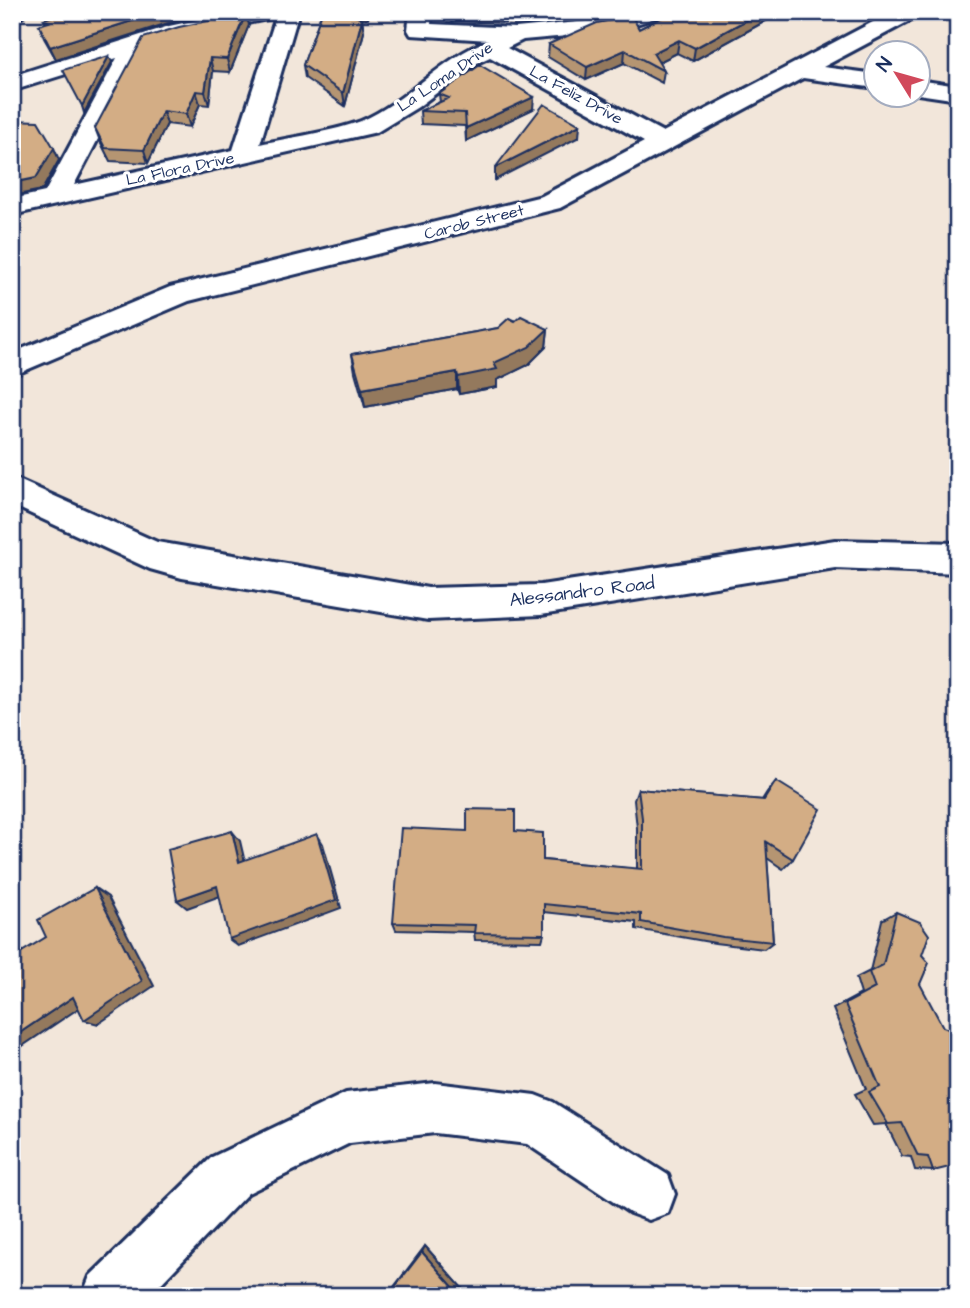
<svg xmlns="http://www.w3.org/2000/svg" width="970" height="1308" viewBox="0 0 970 1308" font-family="'Architects Daughter',sans-serif">
<style>
.lines{fill:none;stroke-linecap:round;stroke-linejoin:round}
.minor-casing{stroke:#1b2f5e;stroke-width:6}
.minor{fill:#fff;fill-rule:evenodd}
.wall{fill:#b59572;stroke:#1b2f5e;stroke-width:2}
.shaded-wall{fill:#94795d;stroke:#1b2f5e;stroke-width:2}
.building{fill:#d3ad85;stroke:#1b2f5e;stroke-width:2}
.labels{text-anchor:middle;dominant-baseline:central;stroke-width:6;stroke-linejoin:round;paint-order:stroke}
.far-street-label{font-size:16px;fill:#1b2f5e;stroke:#fff}
.street-label{font-size:19px;fill:#1b2f5e;stroke:#fff}
</style>
<rect width="100%" height="100%" fill="#f2e6da"/>
<filter id="ink" filterUnits="userSpaceOnUse"><feTurbulence type="fractalNoise" baseFrequency=".0143" numOctaves="2"/><feDisplacementMap in="SourceGraphic" scale="14" xChannelSelector="R" yChannelSelector="G"/><feConvolveMatrix kernelMatrix="1 2 1 2 8 2 1 2 1" color-interpolation-filters="sRGB"/></filter>
<g filter="url(#ink)">
<g class="lines">
<defs>
<path id="minor" d="M 12,12 L 25,12 L 22,17 L 12,19 Z
M 236,12 L 299,12 L 260,144 C 288,138 336,131 361,121 C 408,101 442,57 489,40 L 411,35 L 408,30 L 410,12 L 432,12 L 431,24 L 516,28 L 609,19 L 628,12 L 661,12 L 658,17 L 612,32 L 523,40 L 507,48 L 663,132 L 892,12 L 920,12 L 917,17 L 823,67 L 876,74 L 876,88 L 803,78 L 560,208 L 189,301 L 12,376 L 12,353 L 170,287 L 542,196 L 644,142 L 490,57 L 475,64 L 418,107 L 377,132 L 12,215 L 12,199 L 45,192 L 117,58 L 12,91 L 12,76 L 169,26 ZM 276,17 L 233,150 L 74,185 L 145,49 L 182,37 Z
M 918,80 L 958,86 L 958,100 L 918,94 Z
M 12,477 L 157,542 L 428,588 L 541,585 L 835,540 L 958,543 L 958,573 L 835,568 L 541,615 L 428,620 L 182,578 L 150,569 L 12,505 Z
M 435,1083 L 535,1095 L 553,1102 L 668,1175 L 675,1194 L 668,1213 L 649,1220 L 630,1213 L 527,1144 L 435,1133 L 350,1143 L 248,1193 L 149,1296 L 82,1296 L 90,1276 L 212,1157 L 346,1093 Z"/>
</defs>
<!-- minor casing -->
<use href="#minor" class="minor-casing"/>
<!-- minor -->
<use href="#minor" class="minor"/>
</g>
<!-- wall -->
<path class="wall" d="M 67,12 L 230,12 L 168,23 L 56,59 L 44,38 L 39,25 L 46,23 L 44,19 Z
M 322,12 L 370,12 L 368,19 L 362,19 L 364,32 L 345,106 L 305,78 L 303,65 Z
M 452,12 L 505,12 L 505,23 L 452,21 Z
M 588,12 L 616,12 L 595,18 Z
M 673,12 L 782,12 L 693,61 L 677,53 L 659,62 L 664,71 L 662,83 L 624,63 L 586,80 L 548,57 L 549,44 L 639,29 Z
M 246,13 L 249,25 L 230,72 L 213,71 L 209,105 L 200,104 L 190,127 L 167,124 L 148,163 L 110,161 L 100,141 L 95,128 Z
M 439,94 L 533,109 L 466,141 L 465,126 L 421,124 L 420,111 L 440,102 Z
M 515,321 L 548,329 L 546,347 L 528,365 L 497,380 L 497,387 L 459,394 L 457,389 L 365,407 L 355,372 L 352,354 L 498,328 Z
M 776,781 L 793,859 L 783,869 L 767,858 L 773,942 L 764,949 L 715,943 L 636,929 L 636,922 L 544,912 L 544,934 L 542,941 L 475,940 L 474,932 L 396,930 L 393,923 L 467,831 L 515,831 L 543,860 L 637,869 L 637,828 L 634,800 L 638,789 L 762,800 L 767,792 Z
M 896,912 L 922,955 L 920,984 L 933,1171 L 915,1170 L 911,1157 L 902,1156 L 886,1124 L 873,1125 L 855,1094 L 866,1089 L 833,1009 L 861,994 L 856,978 L 870,971 L 882,920 Z
M 425,1246 L 469,1296 L 387,1296 Z"/>
<!-- shaded-wall -->
<path class="shaded-wall" d="M 160,12 L 230,12 L 168,23 L 56,59 L 50,47 Z
M 596,12 L 616,12 L 595,18 Z
M 761,12 L 782,12 L 693,61 L 695,48 Z
M 246,13 L 249,25 L 230,72 L 227,59 Z
M 362,19 L 364,32 L 345,106 L 343,93 Z
M 679,40 L 677,53 L 653,65 L 653,53 Z
M 625,50 L 624,63 L 586,80 L 587,67 Z
M 109,56 L 112,62 L 84,113 L 82,106 Z
M 210,58 L 213,71 L 209,105 L 205,92 Z
M 196,91 L 200,104 L 190,127 L 186,114 Z
M 534,97 L 533,109 L 466,141 L 466,128 Z
M 163,111 L 167,124 L 148,163 L 144,150 Z
M 580,125 L 579,137 L 495,180 L 495,168 Z
M 54,148 L 59,160 L 42,190 L 12,196 L 12,183 Z
M 548,329 L 546,347 L 528,365 L 497,380 L 497,387 L 459,394 L 458,377 Z
M 457,372 L 457,389 L 365,407 L 362,389 Z
M 232,831 L 240,841 L 247,871 L 239,862 Z
M 317,834 L 323,844 L 341,908 L 238,946 L 229,939 Z
M 217,886 L 226,894 L 187,908 L 177,900 Z
M 95,888 L 108,897 L 154,986 L 98,1024 L 84,1020 Z
M 73,997 L 88,1002 L 12,1053 L 12,1038 Z
M 425,1246 L 469,1296 L 461,1296 L 422,1252 Z"/>
<!-- building -->
<path class="building" d="M 67,12 L 160,12 L 50,47 L 39,25 L 49,22 L 44,19 Z
M 322,12 L 346,12 L 362,19 L 343,93 L 303,65 Z
M 673,12 L 761,12 L 695,48 L 679,40 L 653,53 L 664,71 L 625,50 L 587,67 L 549,44 L 597,23 L 632,16 L 639,29 Z
M 246,13 L 227,59 L 210,58 L 205,92 L 196,91 L 186,114 L 163,111 L 144,150 L 105,148 L 95,128 L 143,38 L 179,27 Z
M 109,56 L 82,106 L 63,70 Z
M 480,65 L 534,97 L 466,128 L 465,113 L 420,111 L 449,98 L 439,94 Z
M 544,104 L 580,125 L 495,168 Z
M 12,120 L 38,121 L 54,148 L 36,178 L 12,183 Z
M 521,316 L 548,329 L 529,347 L 494,363 L 497,369 L 458,377 L 457,372 L 362,389 L 352,354 L 498,328 L 509,318 L 515,321 Z
M 776,781 L 821,809 L 793,859 L 766,842 L 773,942 L 723,937 L 641,922 L 641,914 L 544,904 L 544,934 L 474,933 L 475,925 L 393,923 L 401,828 L 467,831 L 467,809 L 515,810 L 515,831 L 543,833 L 543,860 L 642,869 L 642,818 L 638,789 L 764,800 Z
M 232,831 L 239,862 L 317,834 L 336,900 L 229,939 L 217,886 L 177,900 L 168,849 Z
M 95,888 L 142,981 L 84,1020 L 73,997 L 12,1038 L 12,958 L 46,937 L 38,920 Z
M 896,912 L 920,922 L 929,935 L 922,955 L 929,963 L 920,984 L 943,1027 L 958,1033 L 958,1165 L 933,1171 L 928,1157 L 918,1156 L 902,1123 L 888,1124 L 869,1092 L 880,1087 L 845,1004 L 875,988 L 869,972 L 883,965 Z
M 422,1252 L 461,1296 L 388,1296 Z"/>
</g>
<g class="labels">
<!-- far-street labels -->
<g class="far-street-label">
<text transform="translate(445 77) rotate(-34)">La Loma Drive</text>
<text transform="translate(576 95) rotate(29)">La Feliz Drive</text>
<text transform="translate(180 169) rotate(-12)">La Flora Drive</text>
<text transform="translate(474 222) rotate(-14)">Carob Street</text>
</g>
<!-- street labels -->
<g class="street-label">
<text transform="translate(582 592) rotate(-7)">Alessandro Road</text>
</g>
</g>
<!-- margin -->
<rect width="970" height="1308" fill="none" stroke="#fff" stroke-width="42"/>
<rect x="21" y="21" width="928" height="1266" fill="none" stroke="#1b2f5e" stroke-width="2.5" filter="url(#ink)"/>
<!-- north arrow -->
<g transform="translate(897 74) rotate(307)"><circle r="33" fill="#ffffff" stroke="#a4acbf" stroke-width="2"/>
<path d="M0-5L12 26L0 18L-12 26Z" fill="#d1495b"/>
<text y="-10" font-size="19" font-weight="bold" text-anchor="middle" fill="#1b2f5e">N</text>
</g>
</svg>
